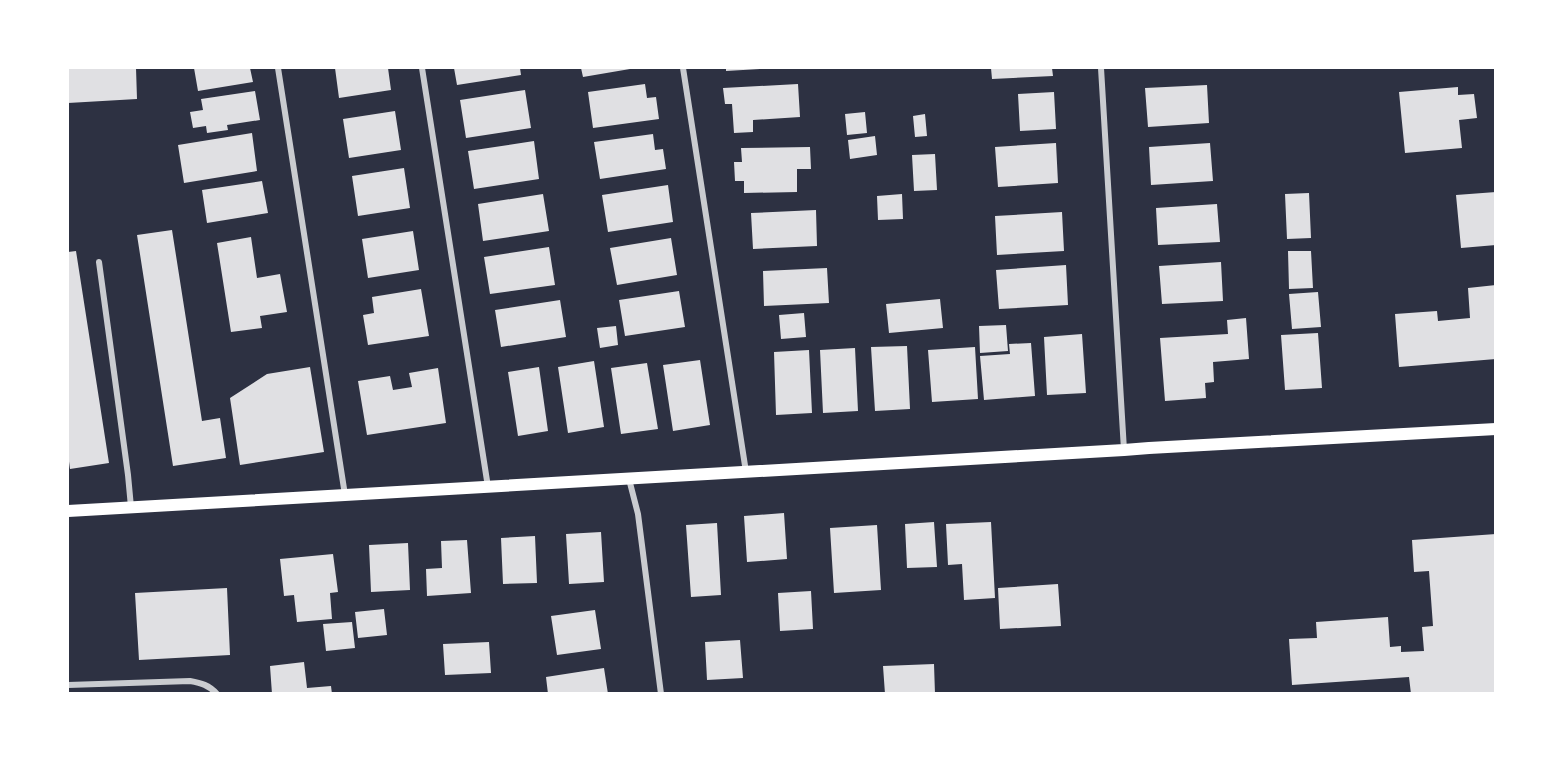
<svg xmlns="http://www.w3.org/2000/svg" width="1563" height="761" viewBox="0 0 1563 761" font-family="Georgia,serif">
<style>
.building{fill:#e0e0e3}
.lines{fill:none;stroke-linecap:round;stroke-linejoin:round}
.minor{stroke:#caccd0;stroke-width:6}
.secondary{stroke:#fff;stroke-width:12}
</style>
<rect width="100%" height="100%" fill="#2d3142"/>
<!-- building -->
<path class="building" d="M 68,68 L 136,68 L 137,99 L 68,103 Z
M 194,68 L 250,68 L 253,82 L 198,91 Z
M 335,68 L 388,68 L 391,90 L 339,98 Z
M 454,68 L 520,68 L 521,75 L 457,85 Z
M 581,68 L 630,68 L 630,69 L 583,77 Z
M 726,68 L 760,68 L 760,69 L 726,71 Z
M 991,68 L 1052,68 L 1053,76 L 992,79 Z
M 645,84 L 647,98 L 656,97 L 659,119 L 593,128 L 588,92 Z
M 798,84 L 800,117 L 753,120 L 753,132 L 734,133 L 732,104 L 725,104 L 723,88 Z
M 1207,85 L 1209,123 L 1148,127 L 1145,88 Z
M 1458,87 L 1458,95 L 1474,94 L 1477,118 L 1459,120 L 1462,148 L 1405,153 L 1399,92 Z
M 525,90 L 531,128 L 466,138 L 460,100 Z
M 255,91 L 260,120 L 227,125 L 228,130 L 207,133 L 206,126 L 193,128 L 190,112 L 203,110 L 201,99 Z
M 1054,92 L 1056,129 L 1020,131 L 1018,94 Z
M 395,111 L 401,150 L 349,158 L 343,119 Z
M 865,112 L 867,133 L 847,135 L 845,114 Z
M 925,114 L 927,136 L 915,137 L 913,116 Z
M 252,133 L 257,171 L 184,183 L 178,145 Z
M 653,134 L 655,150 L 663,149 L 666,169 L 600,179 L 594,142 Z
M 875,136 L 877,155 L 850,159 L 848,140 Z
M 534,141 L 539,179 L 474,189 L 468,151 Z
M 1056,143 L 1058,183 L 998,187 L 995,147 Z
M 1210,143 L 1213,181 L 1151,185 L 1149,147 Z
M 810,147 L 811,169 L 797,169 L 797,192 L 744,193 L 744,181 L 735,181 L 734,162 L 742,162 L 741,148 Z
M 935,154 L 937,190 L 914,191 L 912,155 Z
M 404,168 L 410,208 L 358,216 L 352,176 Z
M 262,181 L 268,213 L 207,223 L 202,190 Z
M 668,185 L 673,222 L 608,232 L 602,195 Z
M 1496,192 L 1496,245 L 1461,248 L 1456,195 Z
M 1309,193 L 1311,238 L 1287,239 L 1285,194 Z
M 543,194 L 549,231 L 483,241 L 478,204 Z
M 902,194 L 903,219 L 878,220 L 877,196 Z
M 1217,204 L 1220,242 L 1158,245 L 1156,208 Z
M 816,210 L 817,246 L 753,249 L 751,213 Z
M 1062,212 L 1064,251 L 997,255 L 995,216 Z
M 172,230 L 202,421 L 220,418 L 226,458 L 173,466 L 137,235 Z
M 413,231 L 419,270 L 368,278 L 362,239 Z
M 251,237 L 257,278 L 280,274 L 287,312 L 260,316 L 262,328 L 231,332 L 217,243 Z
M 671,238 L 677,275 L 617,285 L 610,248 Z
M 549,247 L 555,285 L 490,294 L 484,257 Z
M 76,251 L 109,463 L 70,469 L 68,454 L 68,252 Z
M 1288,251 L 1311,251 L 1313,288 L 1289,289 Z
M 1221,262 L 1223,301 L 1162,304 L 1159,266 Z
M 1066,265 L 1068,305 L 999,309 L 996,270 Z
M 827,268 L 829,303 L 764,306 L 763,271 Z
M 1496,285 L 1496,359 L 1399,367 L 1395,314 L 1437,311 L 1438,321 L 1470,318 L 1468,288 Z
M 421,289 L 429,336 L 368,345 L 363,315 L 374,313 L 372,297 Z
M 679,291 L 685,327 L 625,336 L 619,300 Z
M 1318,292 L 1321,327 L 1292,329 L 1289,294 Z
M 940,299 L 943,328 L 889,333 L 886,304 Z
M 560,300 L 566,337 L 501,347 L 495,310 Z
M 804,313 L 806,337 L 781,339 L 779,315 Z
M 1246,318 L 1249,359 L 1213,362 L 1214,382 L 1205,383 L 1206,398 L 1165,401 L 1160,338 L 1228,334 L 1227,320 Z
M 1006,325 L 1008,351 L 980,353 L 979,326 Z
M 616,326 L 618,345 L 600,348 L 597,328 Z
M 1318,333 L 1322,388 L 1285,390 L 1281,335 Z
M 1082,334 L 1086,393 L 1047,395 L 1044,337 Z
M 1031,343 L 1035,396 L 984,400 L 980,356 L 1010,354 L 1009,344 Z
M 907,346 L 910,409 L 875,411 L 871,347 Z
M 975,347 L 978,399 L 932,402 L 928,350 Z
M 855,348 L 858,411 L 823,413 L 820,350 Z
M 809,350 L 812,413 L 776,415 L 774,352 Z
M 700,360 L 710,425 L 673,431 L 663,365 Z
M 594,361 L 604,427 L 568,433 L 558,367 Z
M 647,363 L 658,429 L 621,434 L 611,368 Z
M 310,367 L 324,452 L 240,465 L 230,398 L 267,374 Z
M 539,367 L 548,431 L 518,436 L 508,372 Z
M 438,368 L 446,423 L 367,435 L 358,381 L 390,376 L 393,390 L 412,387 L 409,373 Z
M 784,513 L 787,559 L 747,562 L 744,516 Z
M 934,522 L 937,567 L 907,568 L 905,524 Z
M 991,522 L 995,598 L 964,600 L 962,564 L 948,565 L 946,524 Z
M 717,523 L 721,595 L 691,597 L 686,525 Z
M 877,525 L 881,590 L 834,593 L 830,528 Z
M 601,532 L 604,582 L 569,584 L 566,534 Z
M 1496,534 L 1496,694 L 1411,694 L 1409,677 L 1292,685 L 1289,639 L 1317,638 L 1316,622 L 1388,617 L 1390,647 L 1401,646 L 1401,652 L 1424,651 L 1422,627 L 1433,626 L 1429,571 L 1414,572 L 1412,540 Z
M 535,536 L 537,583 L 503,584 L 501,538 Z
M 467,540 L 471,593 L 427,596 L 426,569 L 442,568 L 441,541 Z
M 408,543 L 410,590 L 371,592 L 369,545 Z
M 333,554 L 338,592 L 330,593 L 332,619 L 297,622 L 294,595 L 284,596 L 280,559 Z
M 1058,584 L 1061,626 L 1000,629 L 998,588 Z
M 227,588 L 230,655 L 139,660 L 135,593 Z
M 811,591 L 813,629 L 780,631 L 778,593 Z
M 384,609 L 387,635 L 358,638 L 355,612 Z
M 595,610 L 601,649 L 557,655 L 551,616 Z
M 352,622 L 355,648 L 326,651 L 323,624 Z
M 740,640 L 743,678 L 707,680 L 705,642 Z
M 489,642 L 491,673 L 445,675 L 443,644 Z
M 304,662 L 307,688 L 331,686 L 332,694 L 272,694 L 270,666 Z
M 934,664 L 935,694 L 885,694 L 883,666 Z
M 604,668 L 608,694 L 548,694 L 546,677 Z"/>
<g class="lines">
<!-- minor -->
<path class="minor" d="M 278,68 L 345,495
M 422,68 L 488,487
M 683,68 L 746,472
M 1101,68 L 1124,450
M 99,262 L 128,475 L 131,507
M 629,479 L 638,514 L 661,694
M 68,685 L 190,681 C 201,683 209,685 217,694"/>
<!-- secondary -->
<path class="secondary" d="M 68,511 L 1124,450 L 1149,448 L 1496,429"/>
</g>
<!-- border -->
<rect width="1563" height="761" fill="none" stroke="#ffffff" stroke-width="138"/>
</svg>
